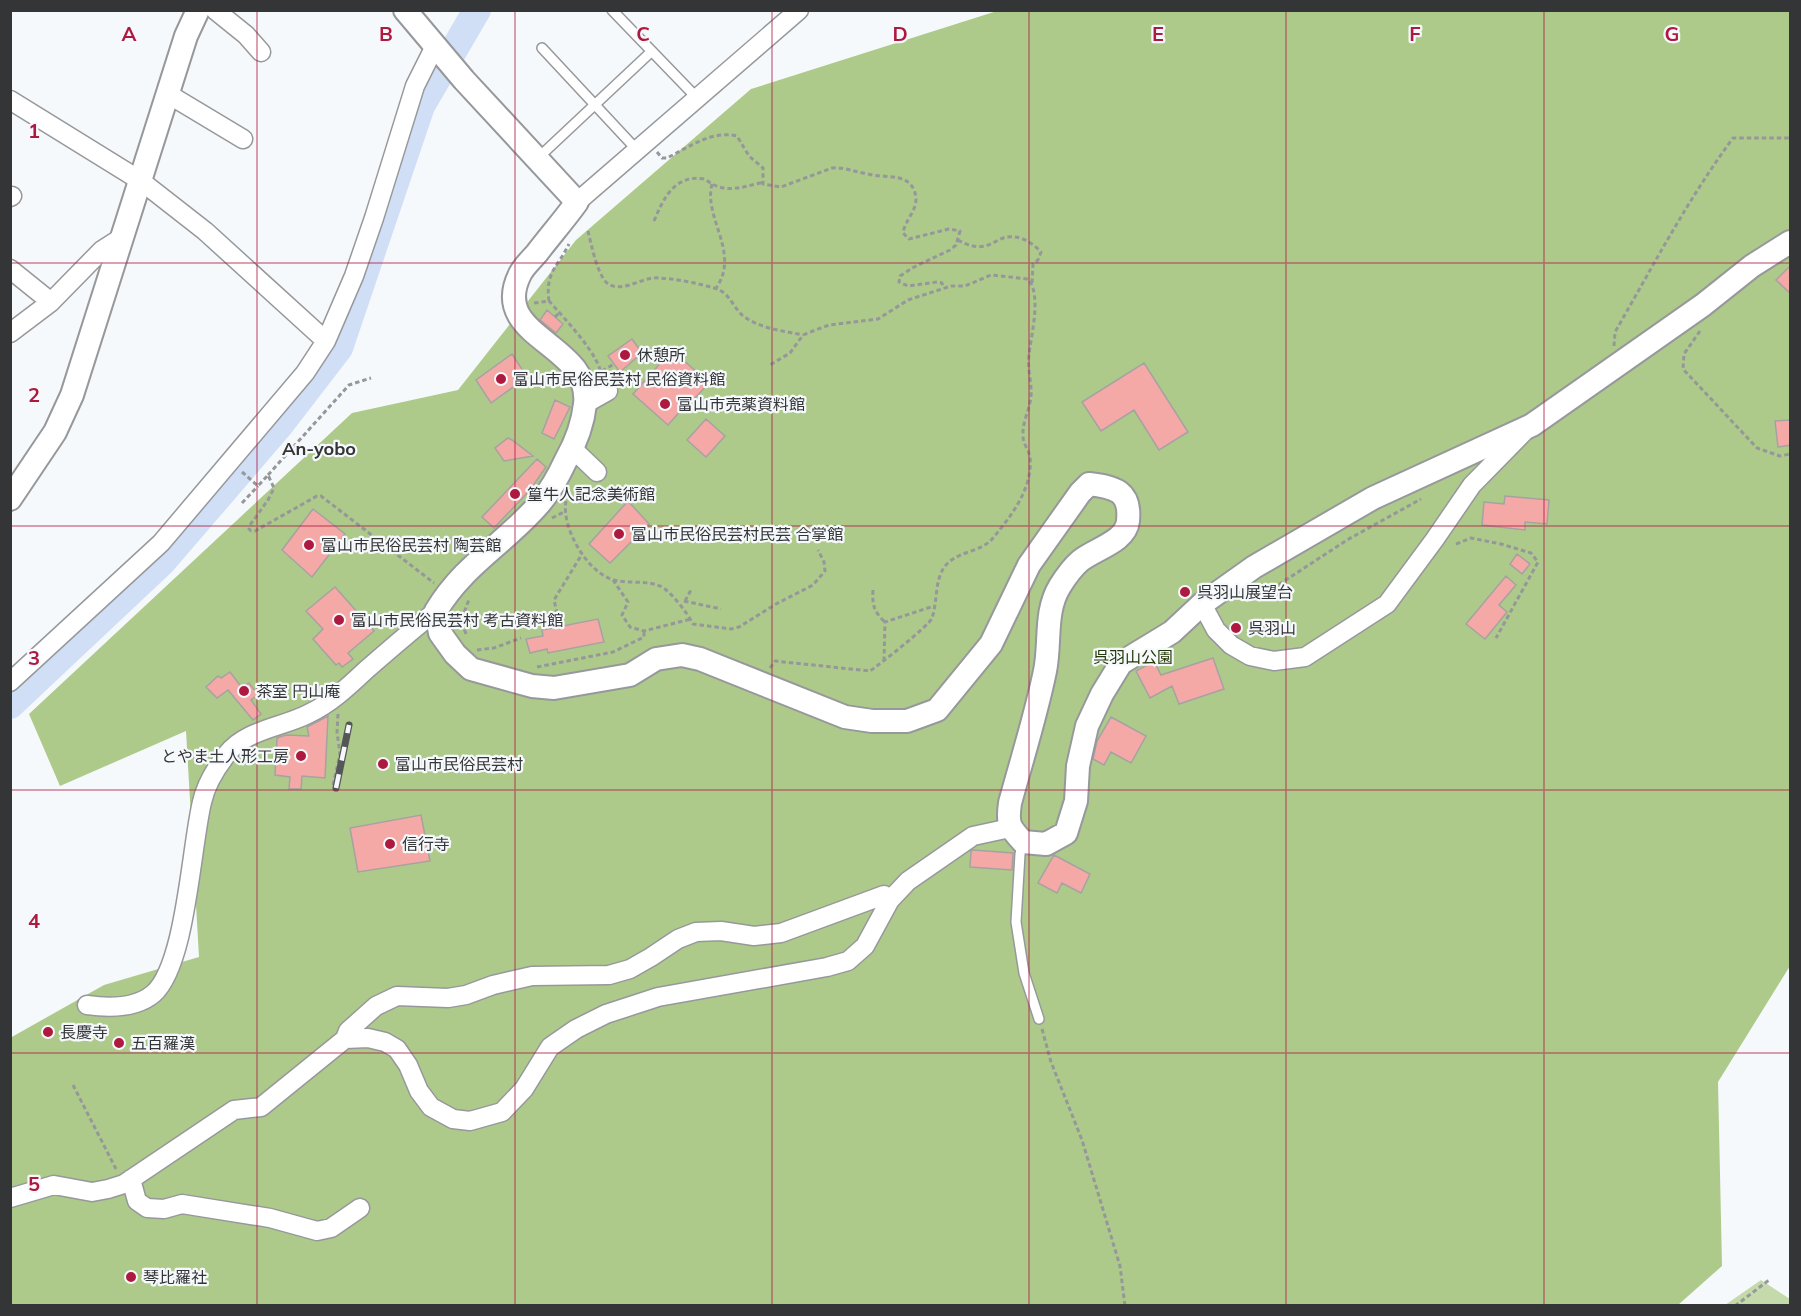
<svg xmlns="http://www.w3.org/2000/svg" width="1801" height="1316" viewBox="0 0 1801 1316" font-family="Mulish,'Noto Sans JP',sans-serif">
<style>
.green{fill:#c4daab}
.forest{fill:#adca8a}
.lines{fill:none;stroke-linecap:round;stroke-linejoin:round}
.river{stroke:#d0dff6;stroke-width:28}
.building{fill:#f5a9a6;stroke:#a6a2a2;stroke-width:1.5}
.service-casing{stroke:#96989b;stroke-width:12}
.minor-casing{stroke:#96989b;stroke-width:21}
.tertiary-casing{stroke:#96989b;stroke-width:26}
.path{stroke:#95979a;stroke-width:3;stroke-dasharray:4.5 3;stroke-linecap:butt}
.service{stroke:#fff;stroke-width:9}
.minor{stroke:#fff;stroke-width:18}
.tertiary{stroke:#fff;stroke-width:22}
.rail-casing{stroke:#555658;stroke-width:7}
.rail{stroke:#f6f9fc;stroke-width:4.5;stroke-dasharray:14;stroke-linecap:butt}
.grid{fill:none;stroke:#ad193f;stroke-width:1.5;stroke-opacity:0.55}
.poi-dot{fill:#ad193f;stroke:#f6f9fc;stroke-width:2}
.labels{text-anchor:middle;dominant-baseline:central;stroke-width:4.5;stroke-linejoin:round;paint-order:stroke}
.poi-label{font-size:16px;fill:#343537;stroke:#f6f9fc;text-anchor:start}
.park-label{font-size:16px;fill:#263809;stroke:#f6f9fc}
.neighbourhood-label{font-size:18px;font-weight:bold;fill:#343537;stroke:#f6f9fc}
.grid-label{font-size:20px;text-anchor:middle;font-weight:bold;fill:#ad193f;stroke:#f6f9fc;stroke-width:4.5;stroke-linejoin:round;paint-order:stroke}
</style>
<rect width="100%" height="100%" fill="#f6f9fc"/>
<!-- green -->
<path class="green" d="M 1761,1280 L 1790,1299 L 1790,1305 L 1725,1305 Z"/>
<!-- forest -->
<path class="forest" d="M 997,11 L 1790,11 L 1790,966 L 1718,1082 L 1722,1266 L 1678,1305 L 11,1305 L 10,1038 L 104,985 L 199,957 L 186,731 L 60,786 L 29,714 L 352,413 L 458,390 L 576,240 L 751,89 Z"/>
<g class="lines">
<!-- river -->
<path class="river" d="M 10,705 L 163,561 L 279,426 L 339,348 L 421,106 L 477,10"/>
</g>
<!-- building -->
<path class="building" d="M 1791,265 L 1791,294 L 1776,280 Z
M 547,310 L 563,324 L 556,333 L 540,320 Z
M 632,339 L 642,353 L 620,372 L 608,356 Z
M 672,350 L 709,383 L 693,400 L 691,399 L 668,425 L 633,394 Z
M 512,354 L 527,377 L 491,403 L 476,380 Z
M 1144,363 L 1188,432 L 1159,450 L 1134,410 L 1101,431 L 1082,402 Z
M 555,400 L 570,407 L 554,439 L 542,433 Z
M 706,419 L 725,436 L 706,457 L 687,440 Z
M 1791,420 L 1791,445 L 1778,447 L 1775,421 Z
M 508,438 L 512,440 L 533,456 L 504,461 L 495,448 Z
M 537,459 L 546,467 L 530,490 L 494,528 L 482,517 Z
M 1505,496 L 1549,500 L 1547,524 L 1525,522 L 1525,530 L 1482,525 L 1484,502 L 1504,504 Z
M 628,501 L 649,524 L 610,563 L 589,544 Z
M 313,509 L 345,534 L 312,577 L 282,550 Z
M 1517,554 L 1530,564 L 1522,574 L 1510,564 Z
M 1506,576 L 1516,585 L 1499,605 L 1507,612 L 1485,639 L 1466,624 Z
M 335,587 L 374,631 L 348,653 L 353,659 L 342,667 L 339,663 L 336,665 L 313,639 L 323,629 L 306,611 Z
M 598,619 L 604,642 L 548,653 L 547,649 L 530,653 L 526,639 L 543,636 L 542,630 Z
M 1213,658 L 1224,689 L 1179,704 L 1172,686 L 1150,698 L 1136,671 L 1154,661 L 1161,675 Z
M 230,672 L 242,688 L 249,683 L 258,695 L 251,700 L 261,714 L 253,720 L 228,690 L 217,698 L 206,687 L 218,676 L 221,678 Z
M 328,716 L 325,778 L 302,776 L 301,789 L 289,789 L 290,777 L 275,775 L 277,738 L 286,735 L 309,736 L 307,727 Z
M 1111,717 L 1146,736 L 1131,763 L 1111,752 L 1104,765 L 1093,759 L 1097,741 Z
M 421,815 L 430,861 L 358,872 L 350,828 Z
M 973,850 L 1013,853 L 1012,870 L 970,867 L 971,851 Z
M 1054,855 L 1090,874 L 1081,893 L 1062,883 L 1057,893 L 1038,883 Z"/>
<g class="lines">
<defs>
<path id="service" d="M 612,10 L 697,98
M 542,48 L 637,150
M 538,158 L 652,51
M 1023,842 L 1020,854 L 1016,922 L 1024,973 L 1039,1019"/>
<path id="minor" d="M 215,10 L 246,35 L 261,52
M 168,94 L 243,139
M 10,100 L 141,181 L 205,231 L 326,341
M 10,197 L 12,196
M 577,202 L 799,10
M 10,269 L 51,302
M 10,333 L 51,302 L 102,250 L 124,236
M 585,404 L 608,391
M 573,449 L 597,472
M 1202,604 L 1216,630 L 1231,645 L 1250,656 L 1274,661 L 1305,657 L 1387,604 L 1435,539 L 1472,485 L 1524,432
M 10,682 L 161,543 L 305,373 L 326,341 L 354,276 L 374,218 L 415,86 L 435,46
M 87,1005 C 108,1008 136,1008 153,994 C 186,966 191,847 202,802 C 206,784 216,768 227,754 C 245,730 283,727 308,714 C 330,704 349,686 366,670 C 389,650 412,630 436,611
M 345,1039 L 348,1031 L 376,1006 L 397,996 L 448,998 L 466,995 L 493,985 L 532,976 L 609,975 L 630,969 L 651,957 L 678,939 L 696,932 L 721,931 L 754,936 L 781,933 L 884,895 L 890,900
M 131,1179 L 137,1201 L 147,1208 L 164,1209 L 182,1204 L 270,1218 L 317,1231 L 331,1228 L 360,1208
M 10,1198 L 54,1185 L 92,1192 L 108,1189 L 124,1184 L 234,1110 L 261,1107 L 345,1039 L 368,1038 L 385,1042 L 397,1049 L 408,1065 L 419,1091 L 431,1107 L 453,1119 L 470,1121 L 502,1112 L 524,1089 L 550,1047 L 576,1029 L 606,1014 L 658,997 L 827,967 L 848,961 L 865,946 L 890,900 L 908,881 L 973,836 L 1010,828"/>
<path id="tertiary" d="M 405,10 L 464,80 L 577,202 C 564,220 550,236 537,253 C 532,259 524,266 520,274 C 488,338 592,343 585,404 C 583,423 575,444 566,460 C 559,475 551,490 540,503 C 506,543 464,564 436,611 L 440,633 L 455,654 L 471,669 L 532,686 L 554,688 L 630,675 L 656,659 L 682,655 L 700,659 L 845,717 L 872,721 L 907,721 L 937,710 L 991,644 L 1029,565 L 1080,493 L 1089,484 C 1115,487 1131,491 1128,521 C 1126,542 1094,549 1080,561 C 1073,567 1065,578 1060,586 C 1044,612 1051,642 1045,671 C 1036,715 1022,759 1010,803 C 1007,824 1009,827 1023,842 L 1046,844 L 1066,833 L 1076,801 L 1078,766 L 1087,726 L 1102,694 L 1121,663 L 1172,632 L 1202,604 L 1254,567 L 1373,498 L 1532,425 L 1703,305 L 1752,266 L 1790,242
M 10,499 L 55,432 L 72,395 L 186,36 L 198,10"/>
</defs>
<!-- service casing -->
<use href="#service" class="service-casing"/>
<!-- minor casing -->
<use href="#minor" class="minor-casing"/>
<!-- tertiary casing -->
<use href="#tertiary" class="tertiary-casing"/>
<!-- path -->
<path class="path" d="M 657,152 L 662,158 L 667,158 C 689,147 712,130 737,136 L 749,156 L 763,168 L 763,184 L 781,187 L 832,168 C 845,167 855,172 868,174 C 886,179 914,171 916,199 C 916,212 905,220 903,233 L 909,239 L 949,229 L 960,231 L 956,245 L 950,250 L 914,267 L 900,276 L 899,282 L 908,286 L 937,282 L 942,283 L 943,288
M 712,184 C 703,218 741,253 716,288
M 654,221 C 664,197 675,174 705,179 C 723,194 739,188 760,183 L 763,184
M 588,231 C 591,243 598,280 610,285 C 626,292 643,276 659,278 C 677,279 697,283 714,288 C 731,292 733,310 746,318 C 763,329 784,331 803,335
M 958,240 C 966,245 976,248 985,246 C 993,244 1000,238 1007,237 C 1020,235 1033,243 1041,252 L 1038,260 L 1033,264 L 1032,283
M 549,301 C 545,272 558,267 569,244
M 534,303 L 549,301 C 562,316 604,359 601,378
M 555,317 L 559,313
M 1700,331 L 1684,354 L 1683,369 L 1757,448 L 1780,456 L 1790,454
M 1614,346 L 1615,332 C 1653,266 1688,199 1733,138 L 1790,138
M 602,371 L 614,364
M 242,472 L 258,486 L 268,475 L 274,488 L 268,500 L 250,525 L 249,529 L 251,531 L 255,531 L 317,496 L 321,496 L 434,583
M 268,475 L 349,385 L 371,378
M 566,501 C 561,527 587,573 614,580 C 629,584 646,580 660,586 C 670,590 688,614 693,624 L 731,629 L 739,627 L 776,604 L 813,585 L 825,571 L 824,562 L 818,550
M 242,503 L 258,486
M 552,518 L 564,512
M 1456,544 L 1471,538 L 1501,544 L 1531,553 L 1538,562 L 1496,638
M 613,580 L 628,602 L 622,615 L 630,627 L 644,631 L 691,619
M 873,590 C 872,605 874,612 885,622
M 1244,598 L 1269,591 L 1347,540 L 1421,499
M 684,601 L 721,609
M 685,601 L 691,590
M 559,621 L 554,600 L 582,554
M 466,634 C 461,623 464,610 469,600
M 477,650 L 494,648 L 521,638
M 884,661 L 885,622 L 934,606
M 537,667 L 613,652 L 644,637 L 644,631
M 770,668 L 775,661 L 870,671 C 880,664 929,626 932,618 C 938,601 934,579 946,565 C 958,551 982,552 993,538 C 1012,515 1033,488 1030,457 C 1029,450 1023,444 1023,436 C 1022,422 1030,409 1031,396 C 1032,382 1027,369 1029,355 C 1031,335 1042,295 1028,279 L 991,275 L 965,286 L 951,286 L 908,300 L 878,319 L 829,325 L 813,331 L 803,335 L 790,353 L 770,365
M 333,785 L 340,754 L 337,732 L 338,714
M 1042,1029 L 1051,1062 L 1082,1140 L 1120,1266 L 1125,1306
M 73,1085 L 116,1169
M 1735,1306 L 1769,1280"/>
<!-- service -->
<use href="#service" class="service"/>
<!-- minor -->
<use href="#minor" class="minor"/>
<!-- tertiary -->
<use href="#tertiary" class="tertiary"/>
<defs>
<path id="rail" d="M 336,788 L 349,725"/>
</defs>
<!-- rail casing -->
<use href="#rail" class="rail-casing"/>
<!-- rail -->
<use href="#rail" class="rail"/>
</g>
<!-- grid -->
<path class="grid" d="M 257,10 L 257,1306M 515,10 L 515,1306M 772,10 L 772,1306M 1029,10 L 1029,1306M 1286,10 L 1286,1306M 1544,10 L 1544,1306M 10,263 L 1790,263M 10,526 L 1790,526M 10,790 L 1790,790M 10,1053 L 1790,1053"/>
<!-- markers -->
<g class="poi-dot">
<circle cx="625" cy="355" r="6"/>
<circle cx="501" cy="379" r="6"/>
<circle cx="665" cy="404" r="6"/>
<circle cx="515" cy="494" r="6"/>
<circle cx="619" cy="534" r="6"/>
<circle cx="309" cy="545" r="6"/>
<circle cx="1185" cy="592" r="6"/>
<circle cx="339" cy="620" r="6"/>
<circle cx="1236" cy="628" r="6"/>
<circle cx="244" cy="691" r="6"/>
<circle cx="301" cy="756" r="6"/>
<circle cx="383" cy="764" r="6"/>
<circle cx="390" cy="844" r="6"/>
<circle cx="48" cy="1032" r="6"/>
<circle cx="119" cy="1043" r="6"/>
<circle cx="131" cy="1277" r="6"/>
</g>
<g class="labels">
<!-- poi labels -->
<g class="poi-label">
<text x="637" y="355">休憩所</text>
<text x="513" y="379">富山市民俗民芸村 民俗資料館</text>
<text x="677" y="404">富山市売薬資料館</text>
<text x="527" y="494">篁牛人記念美術館</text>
<text x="631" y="534">富山市民俗民芸村民芸 合掌館</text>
<text x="321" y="545">富山市民俗民芸村 陶芸館</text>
<text x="1197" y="592">呉羽山展望台</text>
<text x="351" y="620">富山市民俗民芸村 考古資料館</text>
<text x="1248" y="628">呉羽山</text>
<text x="256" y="691">茶室 円山庵</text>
<text x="289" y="756" text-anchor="end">とやま土人形工房</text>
<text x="395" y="764">富山市民俗民芸村</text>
<text x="402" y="844">信行寺</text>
<text x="60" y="1032">長慶寺</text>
<text x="131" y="1043">五百羅漢</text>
<text x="143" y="1277">琴比羅社</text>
</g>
<!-- park labels -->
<g class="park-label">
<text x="1133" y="657">呉羽山公園</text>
</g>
<!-- neighbourhood labels -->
<g class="neighbourhood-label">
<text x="319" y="448">An-yobo</text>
</g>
</g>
<g class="grid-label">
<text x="129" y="41">A</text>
<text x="386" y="41">B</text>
<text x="643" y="41">C</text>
<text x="900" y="41">D</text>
<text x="1158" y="41">E</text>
<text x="1415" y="41">F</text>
<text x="1672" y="41">G</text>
<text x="34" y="138">1</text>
<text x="34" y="402">2</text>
<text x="34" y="665">3</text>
<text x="34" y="928">4</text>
<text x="34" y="1191">5</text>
</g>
<!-- border -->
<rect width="1801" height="1316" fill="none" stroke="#343537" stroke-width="24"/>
</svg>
